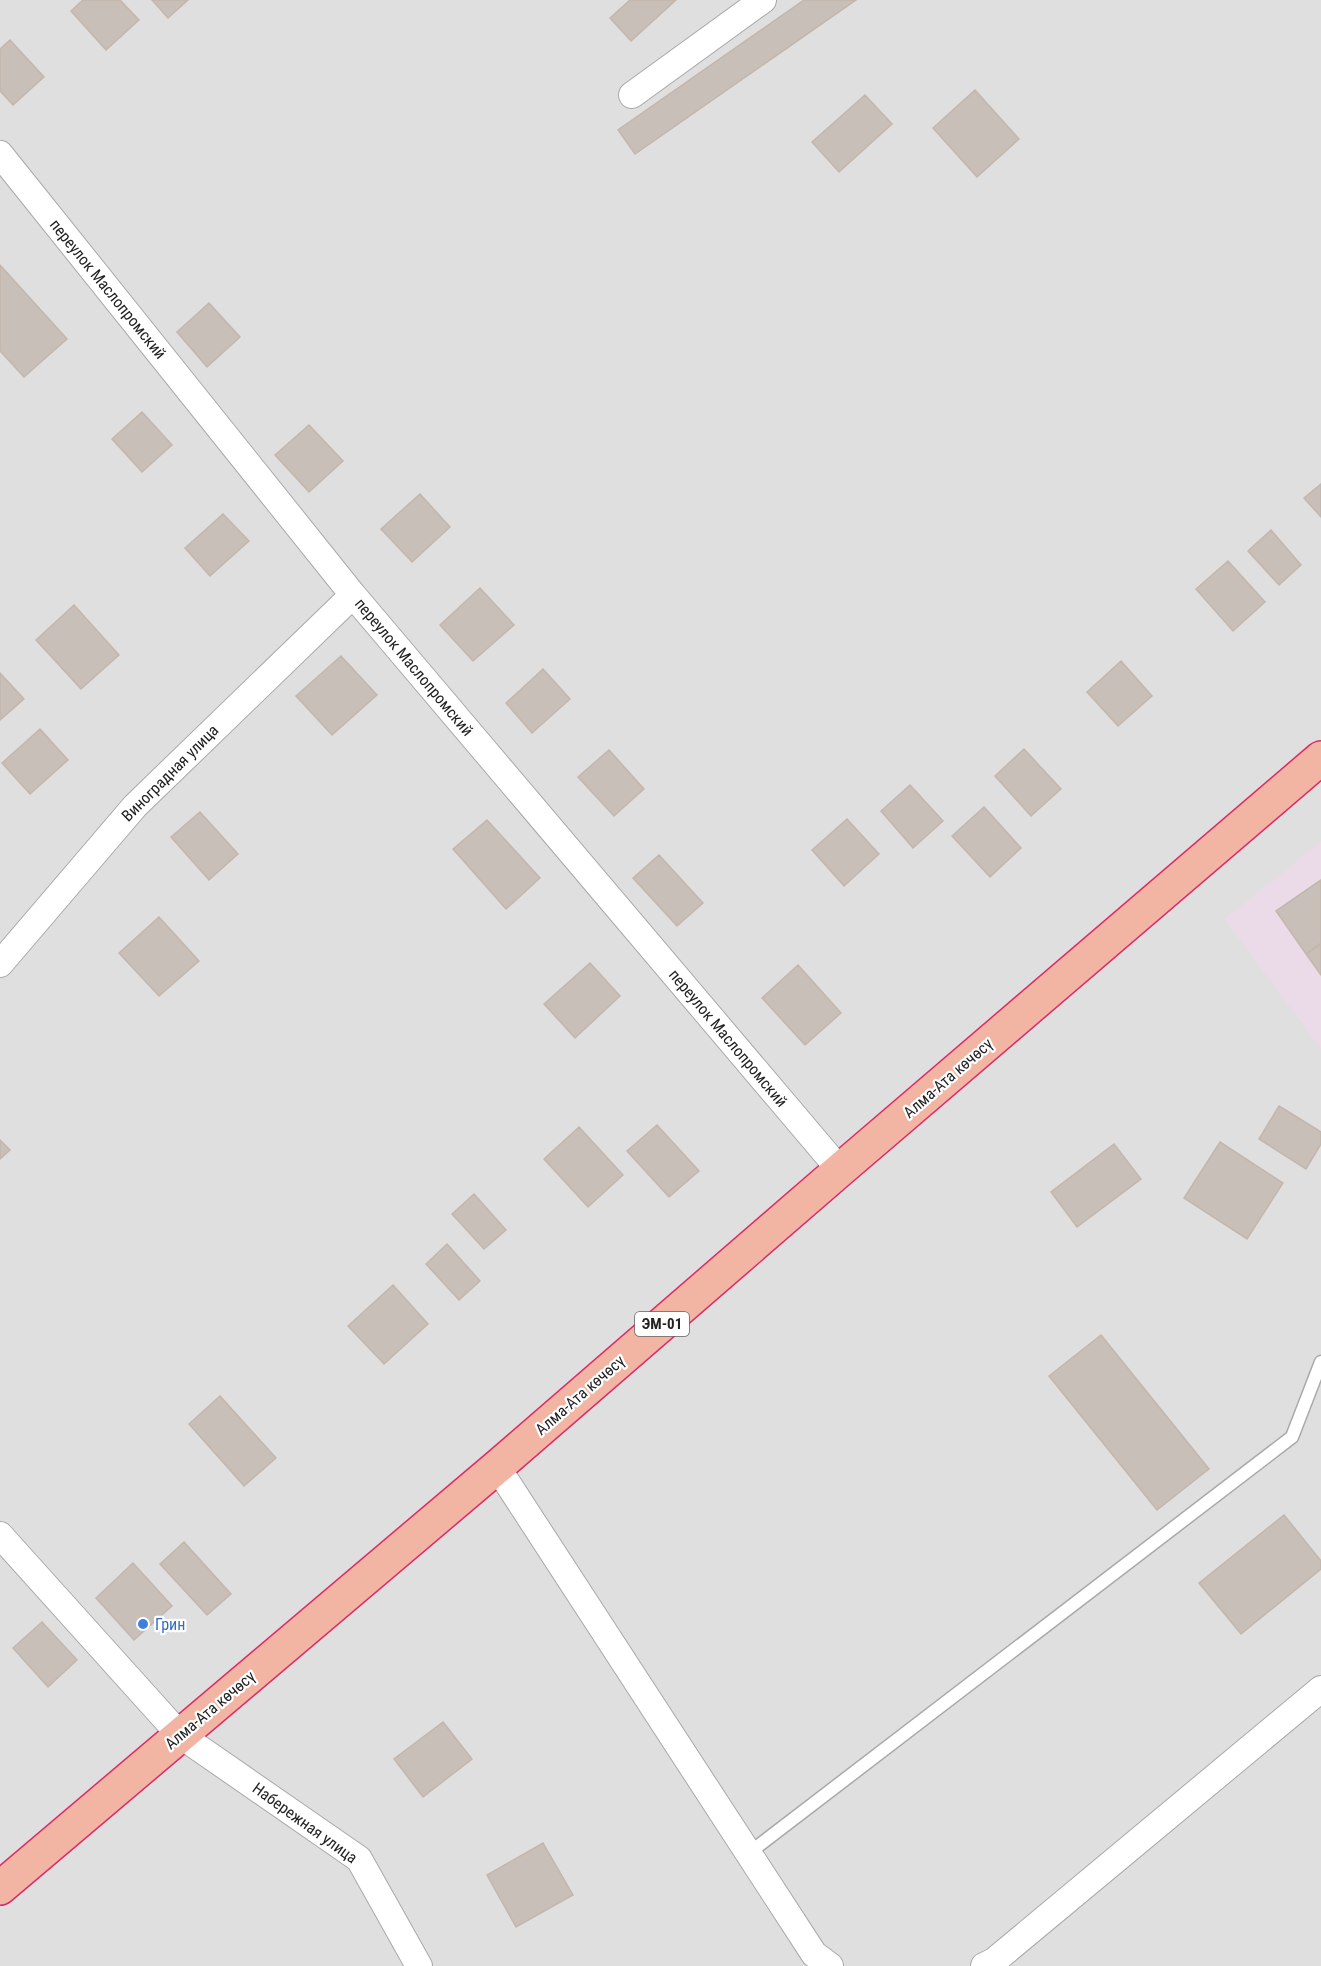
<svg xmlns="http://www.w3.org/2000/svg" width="1321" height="1966" viewBox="0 0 1321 1966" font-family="'Roboto Condensed',sans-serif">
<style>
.residential{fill:#e0dfdf}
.industrial{fill:#ebdbe8}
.building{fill:#c7bfb8;stroke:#c4b6ab;stroke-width:1.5}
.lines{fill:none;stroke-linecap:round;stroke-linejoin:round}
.service-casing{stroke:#a9a9a9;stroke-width:15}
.minor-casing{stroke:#a9a9a9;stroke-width:28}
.trunk-casing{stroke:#dc2a67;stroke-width:36}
.service{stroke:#fff;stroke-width:12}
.minor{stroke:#fff;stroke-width:26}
.trunk{stroke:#f2b4a3;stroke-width:33}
.shop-dot{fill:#3f7fe0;stroke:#fff;stroke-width:2}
.labels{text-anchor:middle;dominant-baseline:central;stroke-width:4.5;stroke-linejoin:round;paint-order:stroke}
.shield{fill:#fff;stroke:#646464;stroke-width:1.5}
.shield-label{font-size:15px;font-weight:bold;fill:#222}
.street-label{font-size:16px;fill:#222;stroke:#fff}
.shop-label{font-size:16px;fill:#366cbe;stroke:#fff;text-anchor:start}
</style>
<rect width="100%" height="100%" fill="#f2efe9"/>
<!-- residential -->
<path class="residential" d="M 0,0 L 1321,0 L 1321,1966 L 0,1966 Z"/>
<!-- industrial -->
<path class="industrial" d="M 1321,842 L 1321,1049 L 1225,919 Z"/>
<!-- building -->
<path class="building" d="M 83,0 L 120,0 L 139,20 L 106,50 L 71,11 Z
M 152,0 L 188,0 L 168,18 Z
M 630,0 L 676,0 L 631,41 L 610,18 Z
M 804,0 L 856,0 L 635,154 L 618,130 Z
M 10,40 L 44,77 L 13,105 L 0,91 L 0,49 Z
M 975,90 L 1019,139 L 977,177 L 933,128 Z
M 865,95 L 892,124 L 839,172 L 812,142 Z
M 0,265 L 67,339 L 24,377 L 0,351 Z
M 209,303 L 240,337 L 207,367 L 177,332 Z
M 142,412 L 172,445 L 142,472 L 112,439 Z
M 309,425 L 343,461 L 309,492 L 275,455 Z
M 1321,484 L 1321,517 L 1304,498 Z
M 420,494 L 450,527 L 412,562 L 381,529 Z
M 223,514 L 249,541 L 210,576 L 185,548 Z
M 1271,530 L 1301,565 L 1279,585 L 1248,551 Z
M 1228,561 L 1265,602 L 1233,631 L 1196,589 Z
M 480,588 L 514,625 L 473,661 L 440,625 Z
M 74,605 L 119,655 L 81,689 L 36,640 Z
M 341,656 L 377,695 L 332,735 L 296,696 Z
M 1121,661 L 1152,696 L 1118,726 L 1087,692 Z
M 543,669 L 570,699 L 532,733 L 506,703 Z
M 0,673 L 24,699 L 0,720 Z
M 40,729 L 68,760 L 30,794 L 2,763 Z
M 1024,749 L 1061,789 L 1031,816 L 995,776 Z
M 609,750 L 644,789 L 614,816 L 578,777 Z
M 910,785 L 943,821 L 913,848 L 881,811 Z
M 984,807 L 1021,848 L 990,877 L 952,836 Z
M 200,812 L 238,854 L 209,880 L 171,837 Z
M 847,819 L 879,854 L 844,886 L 812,850 Z
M 487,820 L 540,878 L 506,909 L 453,849 Z
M 659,855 L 703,903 L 677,926 L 633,878 Z
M 1321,880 L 1321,943 L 1306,954 L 1276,911 Z
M 159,917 L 199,961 L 159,996 L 119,953 Z
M 1321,944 L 1321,975 L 1306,954 Z
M 590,963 L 620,996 L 575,1038 L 544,1004 Z
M 798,965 L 841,1013 L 805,1045 L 762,998 Z
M 1279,1106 L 1321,1132 L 1321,1144 L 1306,1169 L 1259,1139 Z
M 657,1125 L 699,1171 L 669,1197 L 627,1151 Z
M 579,1127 L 623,1175 L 588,1207 L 544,1159 Z
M 0,1140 L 10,1150 L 0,1159 Z
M 1220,1142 L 1283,1183 L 1247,1239 L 1184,1198 Z
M 1114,1144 L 1141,1179 L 1077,1227 L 1051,1192 Z
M 474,1194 L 506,1230 L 484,1249 L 452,1214 Z
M 447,1244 L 480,1281 L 459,1300 L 426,1264 Z
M 393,1285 L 428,1324 L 384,1364 L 348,1326 Z
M 1101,1335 L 1209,1469 L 1157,1510 L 1049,1376 Z
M 220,1396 L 276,1458 L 244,1486 L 189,1424 Z
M 1284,1515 L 1321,1561 L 1321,1569 L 1241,1634 L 1199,1583 Z
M 184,1542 L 231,1594 L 207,1615 L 160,1564 Z
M 133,1563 L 172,1606 L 134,1640 L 96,1598 Z
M 42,1622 L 77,1660 L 48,1687 L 13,1648 Z
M 443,1722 L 472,1759 L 423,1797 L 394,1759 Z
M 543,1843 L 573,1895 L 516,1927 L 487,1875 Z"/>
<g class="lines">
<defs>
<path id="service" d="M 749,1853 L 1292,1437 L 1321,1362"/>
<path id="minor" d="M 632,95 L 763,0
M 0,154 L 353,595 L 840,1170
M 0,964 L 135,806 L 353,595
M 497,1467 L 814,1954 L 830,1966
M 0,1535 L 180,1735 L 359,1859 L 419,1966
M 984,1966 L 994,1961 L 1321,1689"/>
<path id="trunk" d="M 0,1888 L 497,1467 L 840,1170 L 1321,758"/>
</defs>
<!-- service casing -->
<use href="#service" class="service-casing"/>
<!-- minor casing -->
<use href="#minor" class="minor-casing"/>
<!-- trunk casing -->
<use href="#trunk" class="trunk-casing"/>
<!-- service -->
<use href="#service" class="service"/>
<!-- minor -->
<use href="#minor" class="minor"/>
<!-- trunk -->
<use href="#trunk" class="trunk"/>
</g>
<!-- markers -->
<circle class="shop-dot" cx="143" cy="1624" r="6"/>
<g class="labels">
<!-- shield labels -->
<rect class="shield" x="635" y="1312" width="54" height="24" rx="4.5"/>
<g class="shield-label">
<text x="662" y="1324">ЭМ-01</text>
</g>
<!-- street labels -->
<g class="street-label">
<text transform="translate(108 289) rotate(51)">переулок Маслопромский</text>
<text transform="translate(414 667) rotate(50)">переулок Маслопромский</text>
<text transform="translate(170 773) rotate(-45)">Виноградная улица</text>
<text transform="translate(728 1038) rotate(50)">переулок Маслопромский</text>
<text transform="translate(948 1078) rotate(-41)">Алма-Ата көчөсү</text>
<text transform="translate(580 1395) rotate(-41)">Алма-Ата көчөсү</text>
<text transform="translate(210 1710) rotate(-40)">Алма-Ата көчөсү</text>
<text transform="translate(305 1823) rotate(36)">Набережная улица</text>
</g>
<!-- shop labels -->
<g class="shop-label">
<text x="155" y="1624">Грин</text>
</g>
</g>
</svg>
